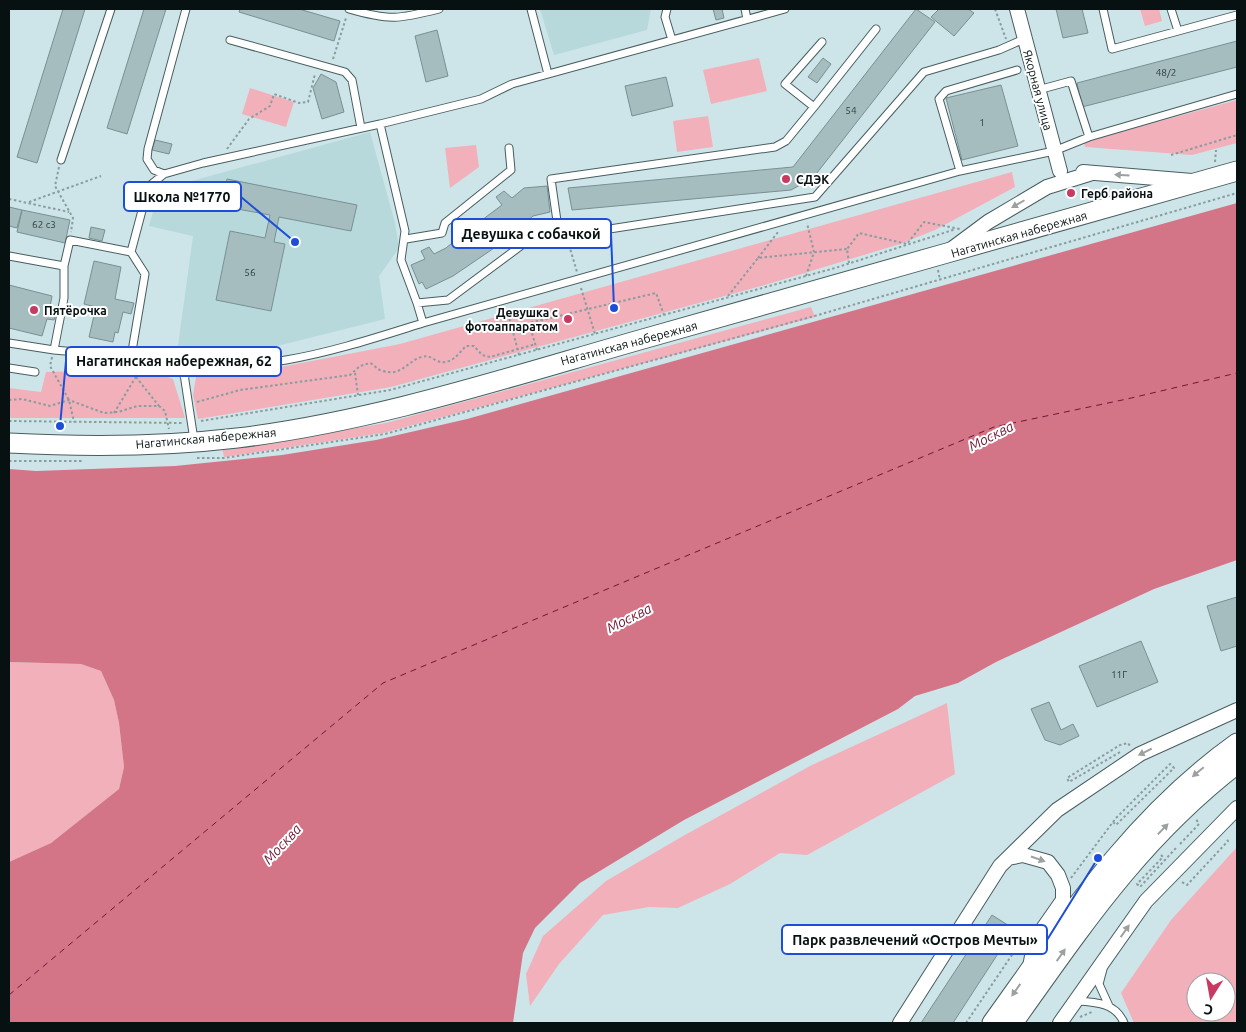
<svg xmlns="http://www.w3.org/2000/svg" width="1246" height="1032" viewBox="0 0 1246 1032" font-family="Ubuntu,sans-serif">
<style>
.built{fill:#b7d9dc}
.green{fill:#f2b0bb;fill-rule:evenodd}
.water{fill:#d37587}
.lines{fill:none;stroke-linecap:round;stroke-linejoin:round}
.ferry{stroke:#6d1831;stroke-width:1;stroke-dasharray:6 5;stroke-linecap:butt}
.building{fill:#a5bdbf;stroke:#799092}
.lane-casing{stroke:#485d5f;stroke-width:9}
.street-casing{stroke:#485d5f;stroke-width:16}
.secondary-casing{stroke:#485d5f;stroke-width:21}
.path{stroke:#899c9e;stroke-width:2;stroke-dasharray:2.5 2.5;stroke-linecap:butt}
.lane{stroke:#fff;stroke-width:7}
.street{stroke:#fff;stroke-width:14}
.secondary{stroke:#fff;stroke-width:19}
.oneway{fill:#9ca0a0}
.poi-dot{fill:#c83a61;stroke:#fff;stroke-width:2}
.labels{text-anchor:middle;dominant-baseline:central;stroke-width:4;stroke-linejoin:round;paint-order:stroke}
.number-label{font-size:10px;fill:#2f3c3d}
.street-label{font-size:12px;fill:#081112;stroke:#fff}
.poi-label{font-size:12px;font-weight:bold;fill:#081112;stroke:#fff;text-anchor:start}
.water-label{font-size:14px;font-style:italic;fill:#6d1831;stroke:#fff}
.leader{fill:none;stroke:#1d4ed8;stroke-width:2}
.callout-dot{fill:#1d4ed8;stroke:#fff;stroke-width:2}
.callout{fill:#fff;stroke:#1d4ed8;stroke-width:2}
.callout-label{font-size:14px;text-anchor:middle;font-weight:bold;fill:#081112}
</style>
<rect width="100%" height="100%" fill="#cde5e8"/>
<!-- built -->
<path class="built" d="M 540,9 L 651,9 L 647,30 L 554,55 Z
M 370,132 L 395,223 L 399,248 L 379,276 L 385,319 L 273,347 L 177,353 L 193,236 L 149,226 L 159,190 Z"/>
<!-- green -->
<path class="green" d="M 1140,9 L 1159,9 L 1162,21 L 1145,26 Z
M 759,58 L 767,91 L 711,104 L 703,70 Z
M 250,88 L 294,102 L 286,127 L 242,114 Z
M 1237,100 L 1237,143 L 1192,155 L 1085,147 L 1084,142 Z
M 708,116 L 713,147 L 677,152 L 673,121 Z
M 476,145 L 479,167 L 450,188 L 445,148 Z
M 1012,172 L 1015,187 L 935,230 L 900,244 L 765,285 L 391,387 L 198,419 L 193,395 L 196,377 L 260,371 L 400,344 Z
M 811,307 L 815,317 L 383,433 L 224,457 L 222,448 L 287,440 L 386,423 Z
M 149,369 L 173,379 L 185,418 L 9,418 L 9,388 L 41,392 L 46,372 Z
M 9,662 L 81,664 L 101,671 L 114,700 L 119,723 L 124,767 L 119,789 L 51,843 L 9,862 Z
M 947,703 L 955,774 L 807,855 L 780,853 L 730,884 L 678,908 L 649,907 L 603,915 L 559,964 L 530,1006 L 526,974 L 543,936 L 606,881 L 683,836 L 812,765 Z
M 1237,847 L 1237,1023 L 1134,1023 L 1121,993 L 1171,920 ZM 1196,982 L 1226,982 L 1226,1012 L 1196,1012 Z"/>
<!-- water -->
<path class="water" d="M 1237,203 L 1237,560 L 1154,589 L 996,662 L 958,683 L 915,696 L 898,709 L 684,820 L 580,883 L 535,928 L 523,953 L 513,1023 L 9,1023 L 9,862 L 51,843 L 119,789 L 124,767 L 119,723 L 114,700 L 101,671 L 81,664 L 9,662 L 9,469 L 36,471 L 175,466 L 282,455 L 376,440 L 467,419 Z"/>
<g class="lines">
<!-- ferry -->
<path class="ferry" d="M 9,995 L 383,683 L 994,427 L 1127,399 L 1237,373"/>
</g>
<!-- building -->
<path class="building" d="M 63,9 L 85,9 L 37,163 L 17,157 Z
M 144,9 L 166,9 L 127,134 L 107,128 Z
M 240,9 L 299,9 L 340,21 L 334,41 L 239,12 Z
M 713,9 L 722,9 L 724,18 L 716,20 Z
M 916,9 L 935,22 L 813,178 L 791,190 L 572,210 L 568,188 L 793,167 Z
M 939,9 L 968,9 L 974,13 L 954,36 L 931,17 Z
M 1056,9 L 1082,9 L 1088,33 L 1063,38 Z
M 437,30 L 448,76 L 426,82 L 415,36 Z
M 1237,41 L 1237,67 L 1082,107 L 1077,83 Z
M 823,58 L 831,64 L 817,83 L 808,77 Z
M 321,74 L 336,82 L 344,112 L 322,119 L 313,88 Z
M 666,77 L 673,106 L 632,116 L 625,86 Z
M 1001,85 L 1018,146 L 962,160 L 946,98 Z
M 155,140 L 172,144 L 169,154 L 152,150 Z
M 227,179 L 357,205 L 351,231 L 279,217 L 274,242 L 285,244 L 271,311 L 216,300 L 230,231 L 265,238 L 270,215 L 221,206 Z
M 547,186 L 550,212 L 533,216 L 503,242 L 453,276 L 426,289 L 422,282 L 419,284 L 411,265 L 425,259 L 421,251 L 429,247 L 434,254 L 446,248 L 457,239 L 451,231 L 459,224 L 466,232 L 502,205 L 496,197 L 504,191 L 512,198 L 524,188 Z
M 9,207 L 22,210 L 17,228 L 9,226 Z
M 22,210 L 70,220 L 65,243 L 17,232 Z
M 91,227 L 105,230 L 102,241 L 89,238 Z
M 94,261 L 121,267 L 115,299 L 134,303 L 131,314 L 123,312 L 118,333 L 115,332 L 113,342 L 89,337 L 96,307 L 84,304 Z
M 9,285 L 52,296 L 50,307 L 57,309 L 54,320 L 47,319 L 42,336 L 9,328 Z
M 1237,597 L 1237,646 L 1221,651 L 1207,606 Z
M 1141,641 L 1158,682 L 1097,707 L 1079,666 Z
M 1049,702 L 1061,730 L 1073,724 L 1079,736 L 1060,745 L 1045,740 L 1031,709 Z
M 992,915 L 1014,929 L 953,1023 L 921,1023 Z"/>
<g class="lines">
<defs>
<path id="lane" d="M 186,9 L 148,149 L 147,159 L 154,170 L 164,174 L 203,163 L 380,124
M 349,9 C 390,21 399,19 439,9
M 531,9 L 548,74
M 667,9 L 665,17 L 672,40
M 745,9 L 747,19
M 785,9 L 512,84 L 481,99 L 380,124 L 405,231 L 401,260 L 417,303 L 448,300 L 526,242 L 815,197 L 924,72 L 999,50 L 1024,39
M 1103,9 L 1112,49 L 1237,15
M 1171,9 L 1178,31
M 230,40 L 345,72 L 352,80 L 361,128
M 1038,90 L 1071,81 L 1089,137
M 814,107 L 876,29
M 61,160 L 111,9
M 960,171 L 939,99 L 946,91 L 1017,70
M 147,190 L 148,187 L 164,174
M 559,235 L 551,179 L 775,147 L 786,141 L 814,107 L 785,84 L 822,42
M 406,239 L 442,233 L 445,223 L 511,170 L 509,148
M 131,252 L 144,203
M 9,256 L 64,266 L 64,298 L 54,350 L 131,357 L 184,374 L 194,440
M 64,266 L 70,240 L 131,252 L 145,274 L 131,357
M 417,303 L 423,323 L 960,171 L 1054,151 L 1089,137 L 1237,94
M 9,343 L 54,350
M 225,354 L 227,367
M 9,368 L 35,372
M 184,374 C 218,365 252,366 286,360 C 333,352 378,337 423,323
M 1103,969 L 1099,984 L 1109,1006
M 1077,1001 C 1096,1002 1116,1003 1124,1023"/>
<path id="street" d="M 1017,9 L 1060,171
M 1083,172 L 1192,181
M 953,248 L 988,222 L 1047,187 L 1092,173
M 1008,858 L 1023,855 L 1048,862 L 1058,875 L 1063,888 L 1063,900 L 1035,940 L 1030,967
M 900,1023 L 1000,866 L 1057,810 L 1140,754 L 1237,710
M 1060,1023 L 1146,901 L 1237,808"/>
<path id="secondary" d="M 9,443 C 85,447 161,447 237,438 C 378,421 515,375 650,337 C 846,283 1041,225 1237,171
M 992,1023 C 1066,920 1132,818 1237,743
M 1013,1023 C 1083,925 1140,839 1237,764"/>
</defs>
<!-- lane casing -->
<use href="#lane" class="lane-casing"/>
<!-- street casing -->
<use href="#street" class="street-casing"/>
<!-- secondary casing -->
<use href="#secondary" class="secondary-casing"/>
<!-- path -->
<path class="path" d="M 995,9 L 1006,39
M 333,59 L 346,18
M 227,149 L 249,119 L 270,106 L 274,94 L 299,103 L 308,102 L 315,74
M 1171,155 L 1237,135
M 1215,162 L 1216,150
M 59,167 L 55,186 L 73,218 L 71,232
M 9,199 L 69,212
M 29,202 L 101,176
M 569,245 L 577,272
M 758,258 L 778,232
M 849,263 L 847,249 L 859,233 L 907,244 L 924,222 L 960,229
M 938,270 L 940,280
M 806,276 L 814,252 L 807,223
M 581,288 L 595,334
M 728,296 L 758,258 L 847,249
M 507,309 L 519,355
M 537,350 L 529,323 L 656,293 L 664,315
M 52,357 L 50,366 L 69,400 L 74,422
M 355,373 L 358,395
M 136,377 L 159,406
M 9,400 L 22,399 L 50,406 L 69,400 L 104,413 L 118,412 L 137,406 L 159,406 L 165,411 L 169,429
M 197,402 L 240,390 L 350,375 L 360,366 L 370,363 C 375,365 377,370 383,371 C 402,377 408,360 422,357 C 428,355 432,358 437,361 C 451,366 458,354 466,346 L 474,346 L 482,355 L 490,357 L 536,344
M 114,413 L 140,370
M 9,421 L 184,423
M 201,421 L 390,390 L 835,268 L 956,229
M 197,458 L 224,458 L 385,434 L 818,315 L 1237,193
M 9,461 L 83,461
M 1120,752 L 1069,782 L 1067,778 L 1120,745 L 1128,743 L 1130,746
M 1180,844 L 1199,824 L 1196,819
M 1161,855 L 1163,857 L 1137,884 L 1140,887 L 1176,848
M 1071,878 L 1116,818 L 1170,764 L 1174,768 L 1116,825 L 1113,822
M 1182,882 L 1187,885 L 1228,841 L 1226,838
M 1080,1017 L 1092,1012
M 966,1023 L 1022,940"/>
<!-- lane -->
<use href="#lane" class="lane"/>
<!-- street -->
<use href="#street" class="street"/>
<!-- secondary -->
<use href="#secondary" class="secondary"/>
</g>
<!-- one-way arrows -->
<defs><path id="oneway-solid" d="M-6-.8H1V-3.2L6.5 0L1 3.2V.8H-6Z" transform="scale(1.25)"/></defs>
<g class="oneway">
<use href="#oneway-solid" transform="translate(1122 175) rotate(-177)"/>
<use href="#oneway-solid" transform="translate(1018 204) rotate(150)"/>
<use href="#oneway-solid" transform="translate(1145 752) rotate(154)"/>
<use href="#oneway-solid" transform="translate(1198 772) rotate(140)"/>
<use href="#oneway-solid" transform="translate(1163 829) rotate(-46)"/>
<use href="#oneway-solid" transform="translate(1038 859) rotate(19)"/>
<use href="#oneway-solid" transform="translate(1125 931) rotate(-55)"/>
<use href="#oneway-solid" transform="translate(1061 955) rotate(-55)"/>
<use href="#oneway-solid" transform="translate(1016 990) rotate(125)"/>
</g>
<!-- markers -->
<g class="poi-dot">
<circle cx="786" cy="179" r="5"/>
<circle cx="1071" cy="193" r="5"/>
<circle cx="34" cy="310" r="5"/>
<circle cx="568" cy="319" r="5"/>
</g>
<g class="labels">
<!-- number labels -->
<g class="number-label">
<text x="1166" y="72">48/2</text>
<text x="851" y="110">54</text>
<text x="982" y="122">1</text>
<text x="44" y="224">62 с3</text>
<text x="250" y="272">56</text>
<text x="1119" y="674">11Г</text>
</g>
<!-- street labels -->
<g class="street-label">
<text transform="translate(1038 90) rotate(75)">Якорная улица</text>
<text transform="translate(1019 234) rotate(-16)">Нагатинская набережная</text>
<text transform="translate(629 343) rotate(-15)">Нагатинская набережная</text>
<text transform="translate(206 438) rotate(-5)">Нагатинская набережная</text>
</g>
<!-- poi labels -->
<g class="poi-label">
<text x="796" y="179">СДЭК</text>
<text x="1081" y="193">Герб района</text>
<text x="44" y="310">Пятёрочка</text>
<text x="558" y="312" text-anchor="end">Девушка с<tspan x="558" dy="14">фотоаппаратом</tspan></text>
</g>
<!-- water labels -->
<g class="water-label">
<text transform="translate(991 436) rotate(-27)">Москва</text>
<text transform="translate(629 618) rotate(-27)">Москва</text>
<text transform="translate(282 844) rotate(-47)">Москва</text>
</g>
</g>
<!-- callouts -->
<path class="leader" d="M295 242L241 197M614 308L611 234M60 426L66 361M1098 858L1047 940"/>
<g class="callout-dot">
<circle cx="295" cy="242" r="5"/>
<circle cx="614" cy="308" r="5"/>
<circle cx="60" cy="426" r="5"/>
<circle cx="1098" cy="858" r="5"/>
</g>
<g class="callout">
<rect x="124" y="182" width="117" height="29" rx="5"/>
<rect x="452" y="219" width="159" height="29" rx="5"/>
<rect x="66" y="347" width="215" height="29" rx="5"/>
<rect x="782" y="925" width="265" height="29" rx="5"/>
</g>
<g class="callout-label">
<text x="182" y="202">Школа №1770</text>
<text x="531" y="239">Девушка с собачкой</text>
<text x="174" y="366">Нагатинская набережная, 62</text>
<text x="915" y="945">Парк развлечений «Остров Мечты»</text>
</g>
<!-- border -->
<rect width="1246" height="1032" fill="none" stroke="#081112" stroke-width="20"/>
<!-- north arrow -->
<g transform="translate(1211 997) rotate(191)"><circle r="24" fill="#ffffff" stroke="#9ca0a0"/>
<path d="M0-4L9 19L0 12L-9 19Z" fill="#c83a61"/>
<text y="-8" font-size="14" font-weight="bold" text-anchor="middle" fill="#081112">С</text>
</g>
</svg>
